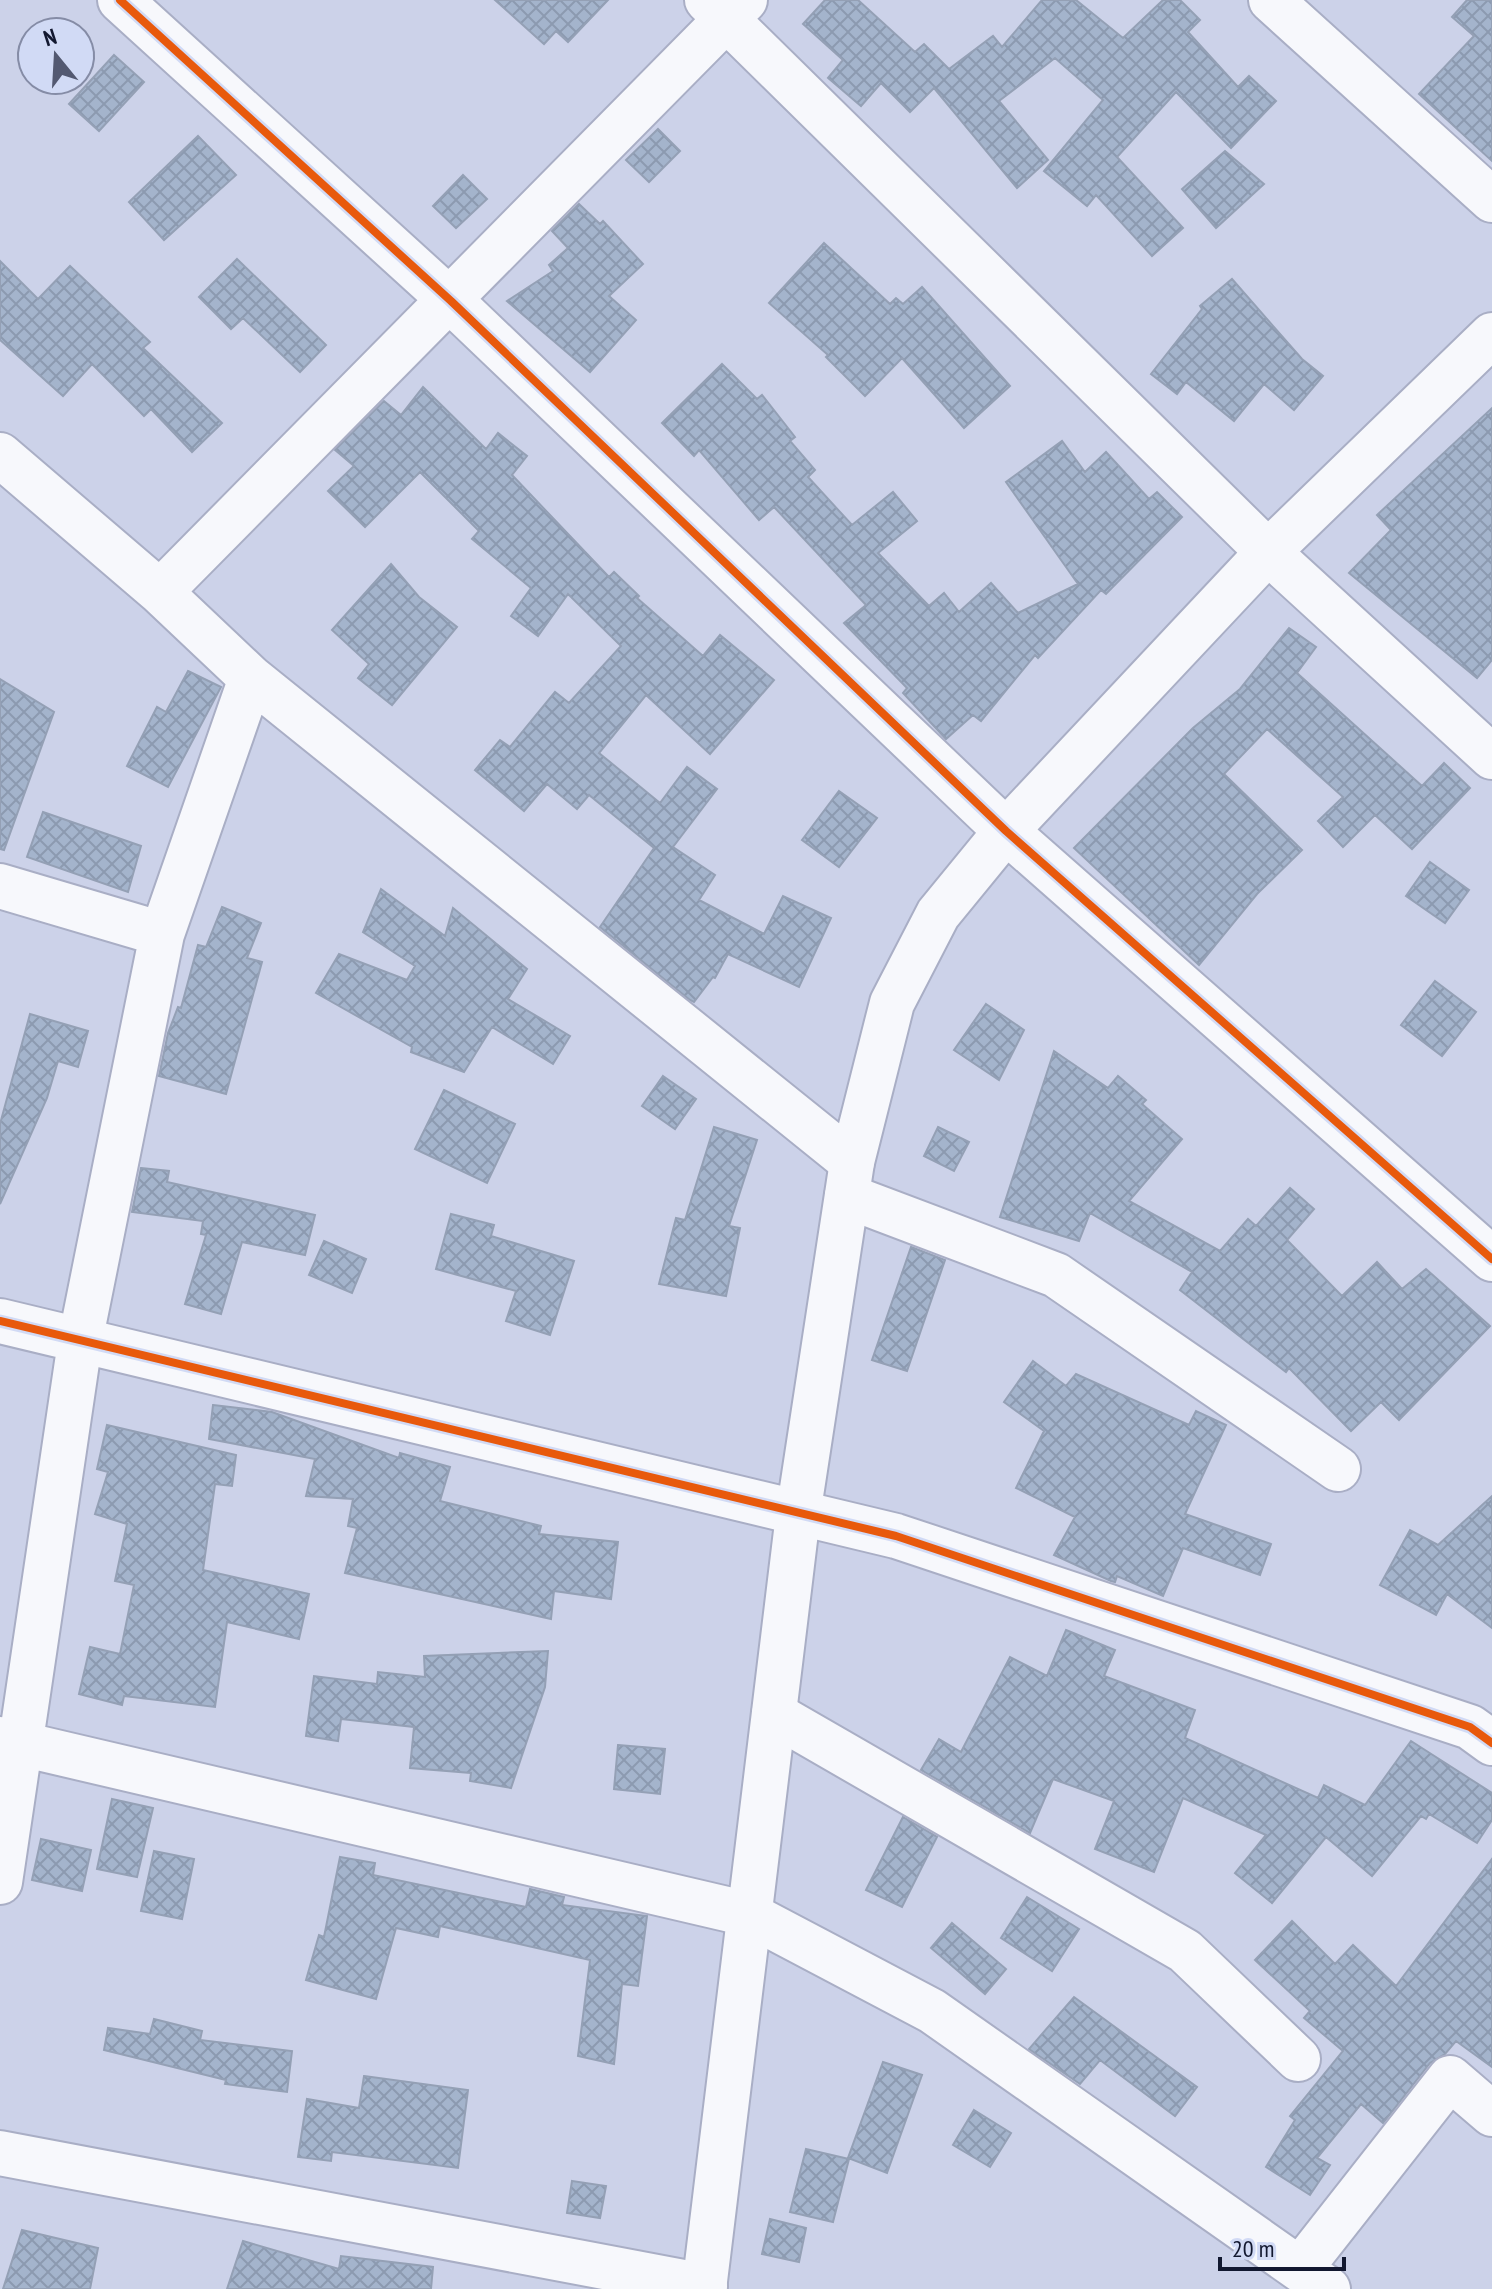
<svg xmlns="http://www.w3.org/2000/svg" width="1492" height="2289" viewBox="0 0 1492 2289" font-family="'PT Sans Narrow',sans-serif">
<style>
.building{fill:url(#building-cross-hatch);stroke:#94a0b5;stroke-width:2}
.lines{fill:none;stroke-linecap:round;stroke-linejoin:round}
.minor-casing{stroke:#a9aec5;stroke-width:48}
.highway-casing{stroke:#a9aec5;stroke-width:48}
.minor{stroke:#f7f8fc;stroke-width:44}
.highway{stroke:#f7f8fc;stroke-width:44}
.cycleway-casing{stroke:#d1daf5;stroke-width:13}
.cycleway{stroke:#e8590c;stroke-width:8}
</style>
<defs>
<pattern id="building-cross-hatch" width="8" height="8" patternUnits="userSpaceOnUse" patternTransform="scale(2)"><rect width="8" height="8" fill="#a4b4cc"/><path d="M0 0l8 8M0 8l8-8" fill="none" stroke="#8c9ab0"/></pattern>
</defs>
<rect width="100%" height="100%" fill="#ccd2e9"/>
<!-- building -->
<path class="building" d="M 495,0 L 608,0 L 568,42 L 556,31 L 544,44 Z
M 825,0 L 858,0 L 915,52 L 924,44 L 949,69 L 993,36 L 1002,47 L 1042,0 L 1076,0 L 1123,38 L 1163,0 L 1180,0 L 1200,20 L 1188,32 L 1238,87 L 1249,76 L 1276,101 L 1231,148 L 1176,92 L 1117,157 L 1183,228 L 1152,256 L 1096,195 L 1087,206 L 1044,171 L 1103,100 L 1055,58 L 999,101 L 1048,160 L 1017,188 L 934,88 L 910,112 L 881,83 L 861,106 L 828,78 L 843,60 L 803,24 Z
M 1467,0 L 1492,0 L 1492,161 L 1419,94 L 1474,36 L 1452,17 Z
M 114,55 L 144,82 L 99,131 L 69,104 Z
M 658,129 L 680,151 L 649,182 L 626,160 Z
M 198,136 L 236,175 L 164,240 L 129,202 Z
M 1225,151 L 1264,184 L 1216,228 L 1182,189 Z
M 463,175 L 487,199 L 456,228 L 433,206 Z
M 579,204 L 600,224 L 603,221 L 643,264 L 609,296 L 636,320 L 590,372 L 507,301 L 553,271 L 549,265 L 568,248 L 552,231 Z
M 824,243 L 890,304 L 896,298 L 903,304 L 922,287 L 1010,386 L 964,428 L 902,358 L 865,396 L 826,357 L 828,355 L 769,303 Z
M 237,259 L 326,345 L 300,372 L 243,318 L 231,329 L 199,297 Z
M 0,261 L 38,299 L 70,266 L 150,342 L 143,348 L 222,423 L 192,452 L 151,409 L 144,416 L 92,364 L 63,396 L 0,340 Z
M 1232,279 L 1302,359 L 1323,376 L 1294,410 L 1264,384 L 1234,421 L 1186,382 L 1177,394 L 1151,374 L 1202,309 L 1200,306 Z
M 722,364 L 757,399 L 762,395 L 795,437 L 790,441 L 815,470 L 808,477 L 852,525 L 893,492 L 917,521 L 878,553 L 929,606 L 944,593 L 959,612 L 991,583 L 1018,613 L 1078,584 L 1006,482 L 1062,441 L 1085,472 L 1106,452 L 1149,499 L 1157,492 L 1182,517 L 1106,594 L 1101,590 L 1038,658 L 1035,655 L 981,721 L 973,715 L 946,739 L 903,693 L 907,688 L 844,623 L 866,605 L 774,507 L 759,520 L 699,450 L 694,456 L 662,423 Z
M 423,387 L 486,449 L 498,433 L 527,456 L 512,475 L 609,577 L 614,572 L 639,596 L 637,598 L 703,656 L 720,635 L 774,680 L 710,754 L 646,695 L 599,753 L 660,803 L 687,767 L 717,789 L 673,847 L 715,875 L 699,900 L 764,934 L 783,896 L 831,918 L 799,987 L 728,954 L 715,978 L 713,977 L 694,1002 L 690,1000 L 600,927 L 654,848 L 589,795 L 577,809 L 547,784 L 524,811 L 475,770 L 500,740 L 510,747 L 555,692 L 569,703 L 621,646 L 568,594 L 538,636 L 511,616 L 531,588 L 472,539 L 479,531 L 420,472 L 365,527 L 328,491 L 354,466 L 335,450 L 384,401 L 401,415 Z
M 1492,408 L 1492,660 L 1477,678 L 1349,573 L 1391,530 L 1377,515 Z
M 391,564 L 419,597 L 457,627 L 392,705 L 358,678 L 369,664 L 332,630 Z
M 1289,628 L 1316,647 L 1297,673 L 1422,786 L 1444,763 L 1470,788 L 1412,849 L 1375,815 L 1343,847 L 1318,821 L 1343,797 L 1267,729 L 1224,774 L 1302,850 L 1257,894 L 1199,965 L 1074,848 L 1193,728 L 1240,689 Z
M 188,671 L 221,687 L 168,787 L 127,766 L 157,707 L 166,712 Z
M 0,679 L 54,712 L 4,850 L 0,849 Z
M 839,791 L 877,818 L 839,867 L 802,840 Z
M 43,812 L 141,846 L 128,892 L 27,857 Z
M 1430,862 L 1469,890 L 1445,923 L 1406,896 Z
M 381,889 L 445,936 L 453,908 L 527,969 L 508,999 L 570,1036 L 553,1064 L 492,1027 L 464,1072 L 411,1052 L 412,1047 L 316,993 L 339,954 L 407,980 L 415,966 L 363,932 Z
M 222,907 L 261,923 L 247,958 L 262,962 L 226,1094 L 159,1076 L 168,1033 L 178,1007 L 181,1008 L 198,945 L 206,947 Z
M 1435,981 L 1476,1012 L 1442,1056 L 1401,1025 Z
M 986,1004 L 1024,1030 L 999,1080 L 954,1050 Z
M 30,1014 L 88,1031 L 78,1067 L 58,1061 L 47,1098 L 0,1204 L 0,1124 Z
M 1054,1051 L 1108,1088 L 1118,1076 L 1146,1100 L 1142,1104 L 1182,1139 L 1129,1201 L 1220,1251 L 1248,1219 L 1256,1226 L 1290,1188 L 1314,1209 L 1287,1240 L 1342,1296 L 1377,1262 L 1402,1289 L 1426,1269 L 1490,1326 L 1399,1420 L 1381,1402 L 1351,1431 L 1289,1368 L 1286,1372 L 1180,1290 L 1192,1272 L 1090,1213 L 1079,1241 L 1000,1217 Z
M 663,1076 L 696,1099 L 675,1129 L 642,1106 Z
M 444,1090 L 515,1124 L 487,1183 L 415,1149 Z
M 714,1127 L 757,1140 L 729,1226 L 740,1228 L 726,1296 L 659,1284 L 676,1218 L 685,1220 Z
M 938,1127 L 969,1142 L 954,1171 L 924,1156 Z
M 141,1168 L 169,1171 L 167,1182 L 315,1215 L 305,1255 L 242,1242 L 221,1314 L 185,1304 L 206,1235 L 201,1234 L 203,1221 L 132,1212 Z
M 451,1214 L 494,1225 L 491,1236 L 574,1261 L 550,1335 L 506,1321 L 516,1291 L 436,1269 Z
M 324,1241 L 366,1259 L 352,1293 L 309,1275 Z
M 911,1247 L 945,1260 L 907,1371 L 872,1360 Z
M 1033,1361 L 1066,1386 L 1076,1374 L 1189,1425 L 1196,1411 L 1226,1425 L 1185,1514 L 1271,1544 L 1260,1575 L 1183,1548 L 1163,1596 L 1117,1576 L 1115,1582 L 1111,1581 L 1054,1555 L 1075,1517 L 1016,1488 L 1044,1431 L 1004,1402 Z
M 213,1405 L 272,1412 L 399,1458 L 400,1453 L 450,1467 L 440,1501 L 541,1526 L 539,1534 L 618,1542 L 611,1599 L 554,1591 L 551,1619 L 345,1573 L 357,1528 L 348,1526 L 353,1499 L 306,1496 L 315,1459 L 209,1439 Z
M 107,1425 L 236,1455 L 232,1486 L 215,1484 L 203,1570 L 309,1594 L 299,1639 L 227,1622 L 215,1707 L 124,1696 L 122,1705 L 79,1694 L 90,1647 L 120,1654 L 134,1585 L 115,1581 L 127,1524 L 95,1514 L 108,1472 L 97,1469 Z
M 1492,1496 L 1492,1628 L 1447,1594 L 1436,1615 L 1380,1585 L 1410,1530 L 1438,1545 Z
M 1066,1630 L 1115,1650 L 1104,1676 L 1195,1710 L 1185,1738 L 1318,1798 L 1324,1785 L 1365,1805 L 1411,1741 L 1492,1793 L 1492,1820 L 1477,1843 L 1429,1814 L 1426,1819 L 1421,1816 L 1372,1876 L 1326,1837 L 1272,1903 L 1235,1873 L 1266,1835 L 1183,1798 L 1154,1872 L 1095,1849 L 1114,1801 L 1053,1779 L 1030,1833 L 921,1770 L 939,1739 L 961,1752 L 1010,1657 L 1047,1676 Z
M 548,1651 L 545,1687 L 511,1788 L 470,1781 L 471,1773 L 410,1768 L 414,1727 L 341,1719 L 338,1741 L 306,1736 L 314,1676 L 377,1684 L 378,1672 L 425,1677 L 424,1656 Z
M 618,1745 L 665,1749 L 660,1794 L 614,1789 Z
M 112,1799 L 153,1808 L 137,1877 L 97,1869 Z
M 903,1817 L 937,1837 L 902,1907 L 866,1890 Z
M 41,1839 L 91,1850 L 82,1891 L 32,1880 Z
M 154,1851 L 194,1859 L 182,1919 L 141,1911 Z
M 340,1857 L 375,1863 L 373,1875 L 526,1907 L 530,1889 L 564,1897 L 562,1905 L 647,1916 L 638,1986 L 622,1984 L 614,2064 L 578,2056 L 590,1960 L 440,1926 L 438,1937 L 396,1928 L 376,1999 L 306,1980 L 319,1935 L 324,1937 Z
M 1492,1859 L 1492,2067 L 1456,2041 L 1445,2054 L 1430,2063 L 1383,2123 L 1361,2104 L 1317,2158 L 1330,2165 L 1310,2195 L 1266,2167 L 1295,2120 L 1290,2116 L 1343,2051 L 1304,2018 L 1310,2011 L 1255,1960 L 1292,1921 L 1335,1964 L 1353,1945 L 1396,1986 Z
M 1027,1897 L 1079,1929 L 1052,1971 L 1001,1938 Z
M 952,1923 L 1006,1969 L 985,1994 L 931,1948 Z
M 1074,1997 L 1197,2087 L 1175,2116 L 1100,2060 L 1080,2084 L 1029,2049 Z
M 154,2019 L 202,2031 L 200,2040 L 292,2051 L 287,2092 L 225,2084 L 226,2080 L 104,2050 L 108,2028 L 150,2034 Z
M 883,2062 L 922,2075 L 887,2173 L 848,2158 Z
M 364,2076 L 468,2090 L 458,2168 L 332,2152 L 331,2161 L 298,2157 L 307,2099 L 359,2108 Z
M 974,2110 L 1011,2133 L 990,2167 L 953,2145 Z
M 806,2149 L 849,2159 L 833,2222 L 790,2212 Z
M 572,2181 L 606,2186 L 600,2218 L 567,2213 Z
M 770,2219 L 806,2228 L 799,2262 L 762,2254 Z
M 22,2230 L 98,2248 L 90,2289 L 3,2289 Z
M 243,2241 L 339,2269 L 341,2256 L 433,2267 L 431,2289 L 227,2289 Z"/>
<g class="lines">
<defs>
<path id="minor" d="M 120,0 L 451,301 L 1006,831 L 1492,1259
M 707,0 L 1268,552 L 1492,757
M 1271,0 L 1492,200
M 0,455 L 160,592 L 251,678 L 852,1162
M 160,592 L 745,0
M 0,886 L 162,934
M 847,1196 L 1056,1275 L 1338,1469
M 0,1321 L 896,1536 L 1470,1727 L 1492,1743
M 774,1714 L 1185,1951 L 1298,2059
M 0,1739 L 748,1914 L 932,2011 L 1328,2289
M 0,1882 L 80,1342 L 162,934 L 251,678
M 0,2153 L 705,2286
M 1300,2269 L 1450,2078 L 1492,2114"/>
<path id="highway" d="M 704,2289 L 798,1515 L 852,1162 L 892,1003 L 938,914 L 1006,831 L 1268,552 L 1492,335"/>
</defs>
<!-- minor casing -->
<use href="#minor" class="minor-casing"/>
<!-- highway casing -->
<use href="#highway" class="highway-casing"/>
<!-- minor -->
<use href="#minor" class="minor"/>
<!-- highway -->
<use href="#highway" class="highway"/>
<defs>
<path id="cycleway" d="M 120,0 L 451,301 L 1006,831 L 1492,1259
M 0,1321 L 896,1536 L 1470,1727 L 1492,1743"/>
</defs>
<!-- cycleway casing -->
<use href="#cycleway" class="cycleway-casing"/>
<!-- cycleway -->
<use href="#cycleway" class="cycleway"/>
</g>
<!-- north arrow -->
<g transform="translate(56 56) rotate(342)"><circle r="38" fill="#d1daf5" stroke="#858ca6" stroke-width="2"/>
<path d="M0-6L14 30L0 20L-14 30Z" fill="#535971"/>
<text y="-12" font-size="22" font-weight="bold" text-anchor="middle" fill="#121830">N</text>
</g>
<!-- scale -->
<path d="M1220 2257v12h124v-12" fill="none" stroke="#121830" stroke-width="4"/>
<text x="1232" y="2257" font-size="24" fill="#121830" stroke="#d1daf5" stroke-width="6" paint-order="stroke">20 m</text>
</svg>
